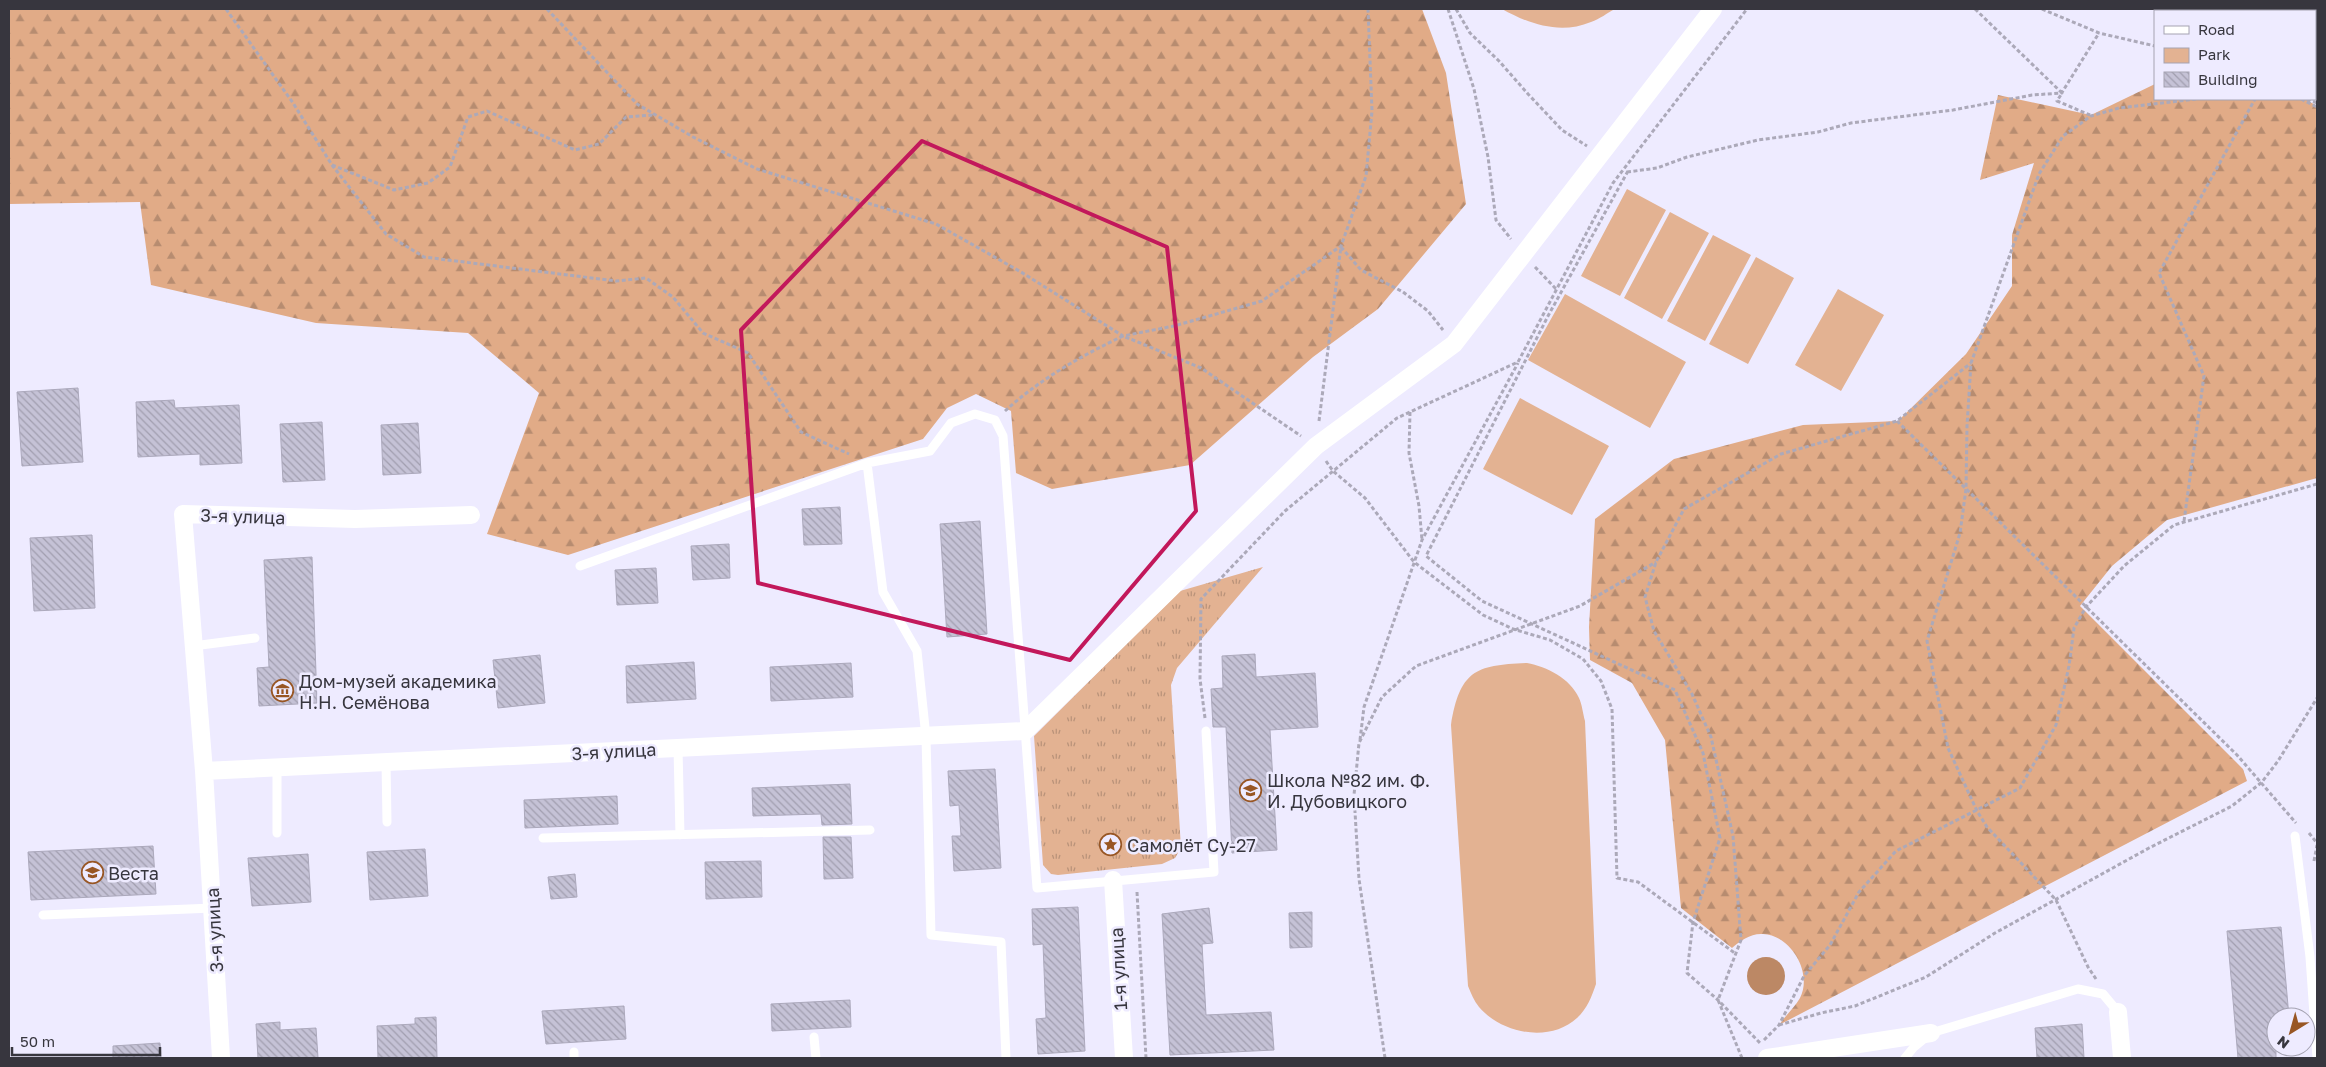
<svg xmlns="http://www.w3.org/2000/svg" width="2326" height="1067" viewBox="0 0 2326 1067" font-family="'Golos Text',sans-serif">
<style>
.grass{fill:url(#grass-tufts)}
.forest{fill:url(#forest-firs)}
.park{fill:#e3b292}
.water{fill:#bc8865}
.building{fill:url(#building-back-hatch);stroke:#aca9bc}
.lines{fill:none;stroke-linecap:round;stroke-linejoin:round}
.path{stroke:#aca9b9;stroke-width:3;stroke-dasharray:4 2.5;stroke-linecap:butt}
.lane{stroke:#fff;stroke-width:9}
.street{stroke:#fff;stroke-width:18}
.marked{fill:none;stroke:#c2185b;stroke-width:4;stroke-linejoin:round}
.labels{text-anchor:middle;dominant-baseline:central;stroke-width:5;stroke-linejoin:round;paint-order:stroke}
.street-label{font-size:18px;fill:#37363e;stroke:#eeebff}
.poi-label{font-size:18px;fill:#37363e;stroke:#eeebff;text-anchor:start}
</style>
<defs>
<pattern id="grass-tufts" width="24" height="20" patternUnits="userSpaceOnUse" patternTransform="scale(1.25)"><rect width="24" height="20" fill="#e3b292"/><path d="M3 7l-1-3M5 7V3M7 7l1-3M15 17l-1-3M17 17v-4M19 17l1-3" fill="none" stroke="#b99279"/></pattern>
<pattern id="forest-firs" width="22" height="20" patternUnits="userSpaceOnUse" patternTransform="scale(1.25)"><rect width="22" height="20" fill="#e1ab87"/><path d="M5 1l3.5 6h-7zM16 11l3.5 6h-7z" fill="#b78c70"/></pattern>
<pattern id="building-back-hatch" width="6" height="6" patternUnits="userSpaceOnUse" patternTransform="scale(1.25)"><rect width="6" height="6" fill="#c5c2d6"/><path d="M-1 5l2 2M0 0l6 6M5-1l2 2" fill="none" stroke="#a19eaf"/></pattern>
</defs>
<rect width="100%" height="100%" fill="#eeebff"/>
<!-- grass -->
<path class="grass" d="M 1263,567 L 1177,668 L 1171,685 L 1181,848 L 1175,858 L 1162,864 L 1058,875 L 1051,874 L 1043,865 L 1034,736 L 1180,591 Z"/>
<!-- forest -->
<path class="forest" d="M 9,9 L 1422,9 L 1446,73 L 1466,204 L 1378,309 L 1313,357 L 1190,465 L 1052,489 L 1016,473 L 1011,411 L 976,394 L 947,408 L 923,439 L 568,555 L 487,534 L 539,393 L 468,333 L 316,323 L 151,285 L 140,202 L 9,204 Z
M 2155,84 L 2155,99 L 2305,99 L 2317,106 L 2317,478 L 2167,520 L 2112,566 L 2080,606 L 2243,769 L 2247,781 L 1779,1025 C 1785,1016 1795,1007 1800,998 C 1813,973 1791,935 1763,934 C 1751,933 1740,941 1732,948 L 1681,908 L 1665,740 L 1632,683 L 1590,660 L 1589,627 L 1595,519 L 1674,459 L 1803,425 L 1898,421 L 1966,354 L 2012,286 L 2012,235 L 2034,163 L 1980,180 L 1998,95 L 2091,115 Z"/>
<!-- park -->
<path class="park" d="M 1502,9 L 1615,9 C 1607,13 1600,19 1591,22 C 1560,35 1529,24 1502,9 Z
M 1627,189 L 1666,210 L 1620,296 L 1581,276 Z
M 1670,212 L 1709,233 L 1662,319 L 1624,298 Z
M 1713,235 L 1751,255 L 1705,341 L 1667,321 Z
M 1756,257 L 1794,278 L 1748,364 L 1709,344 Z
M 1838,289 L 1884,315 L 1841,391 L 1795,365 Z
M 1565,294 L 1686,362 L 1650,428 L 1528,360 Z
M 1520,398 L 1609,446 L 1572,515 L 1483,469 Z
M 1527,663 C 1547,667 1570,678 1579,698 C 1582,704 1583,714 1585,721 L 1596,984 C 1592,996 1587,1009 1577,1018 C 1550,1043 1502,1034 1479,1007 C 1474,1001 1471,993 1468,986 L 1451,725 C 1460,671 1475,665 1527,663 Z"/>
<!-- water -->
<path class="water" d="M1747 976a19 19 0 1 1 38 0a19 19 0 1 1-38 0Z"/>
<!-- building -->
<path class="building" d="M 78,388 L 83,462 L 22,466 L 17,392 Z
M 174,400 L 175,408 L 239,405 L 242,463 L 200,465 L 200,454 L 138,457 L 136,402 Z
M 322,422 L 325,480 L 283,482 L 280,424 Z
M 418,423 L 421,473 L 383,475 L 381,425 Z
M 840,507 L 842,544 L 804,545 L 802,509 Z
M 980,521 L 987,634 L 947,637 L 940,524 Z
M 92,535 L 95,608 L 34,611 L 30,538 Z
M 729,544 L 730,578 L 693,580 L 691,546 Z
M 312,557 L 317,703 L 259,706 L 257,668 L 269,667 L 264,560 Z
M 656,568 L 658,603 L 617,605 L 615,570 Z
M 1255,654 L 1256,677 L 1315,673 L 1318,727 L 1270,730 L 1277,850 L 1232,853 L 1226,727 L 1213,727 L 1211,689 L 1223,688 L 1222,656 Z
M 540,655 L 545,703 L 498,708 L 493,660 Z
M 694,662 L 696,699 L 627,703 L 626,666 Z
M 851,663 L 853,697 L 771,701 L 770,667 Z
M 995,769 L 1001,868 L 954,871 L 952,836 L 961,836 L 959,805 L 950,806 L 948,771 Z
M 850,784 L 852,824 L 822,825 L 821,814 L 753,816 L 752,788 Z
M 617,796 L 618,824 L 525,828 L 524,800 Z
M 823,837 L 851,837 L 853,878 L 824,879 Z
M 153,846 L 156,894 L 31,900 L 28,852 Z
M 425,849 L 428,896 L 370,900 L 367,852 Z
M 308,854 L 311,902 L 252,906 L 248,858 Z
M 761,861 L 762,897 L 706,899 L 705,862 Z
M 575,874 L 577,897 L 551,899 L 548,877 Z
M 1078,907 L 1085,1051 L 1038,1054 L 1036,1019 L 1046,1018 L 1043,944 L 1033,945 L 1032,909 Z
M 1209,908 L 1213,943 L 1202,944 L 1206,1015 L 1271,1012 L 1274,1050 L 1170,1055 L 1162,914 Z
M 1312,912 L 1312,947 L 1290,948 L 1289,913 Z
M 2281,927 L 2289,1017 L 2276,1017 L 2276,1058 L 2238,1058 L 2227,931 Z
M 850,1000 L 851,1027 L 772,1031 L 771,1004 Z
M 624,1006 L 626,1039 L 546,1044 L 542,1011 Z
M 436,1017 L 437,1058 L 378,1058 L 377,1026 L 415,1024 L 415,1018 Z
M 280,1022 L 280,1030 L 316,1028 L 318,1058 L 258,1058 L 256,1024 Z
M 2082,1024 L 2084,1058 L 2037,1058 L 2035,1028 Z
M 160,1043 L 161,1058 L 113,1058 L 113,1046 Z"/>
<g class="lines">
<!-- path -->
<path class="path" d="M 226,9 L 293,103 L 332,165 L 386,234 L 424,257 L 616,281 L 646,278 L 673,297 L 703,333 L 748,353 L 801,432 L 849,454
M 547,9 L 637,104 L 693,137 L 757,169 L 936,224 L 1021,272 L 1123,336 L 1174,326 L 1262,301 L 1341,246 L 1366,176 L 1372,111 L 1368,9
M 1448,9 L 1474,89 L 1488,157 L 1496,220 L 1511,239
M 1456,9 L 1470,33 L 1499,61 L 1528,94 L 1562,130 L 1587,146
M 1975,9 L 2062,93 L 2057,101 L 2090,115
M 2042,9 L 2099,33 L 2155,46
M 2061,94 L 2099,33
M 2301,99 L 2317,107
M 2307,99 L 2317,103
M 332,165 L 394,190 L 428,183 L 450,167 L 468,117 L 487,111 L 575,150 L 599,144 L 626,117 L 654,115
M 1628,171 L 1548,316 L 1426,556 L 1482,601 L 1675,690 L 1703,753 L 1720,838 L 1693,922 L 1687,973 L 1718,1000 L 1760,1043
M 1627,172 L 1657,168 L 1687,157 L 1758,140 L 1818,132 L 1851,123 L 1953,110 L 2032,95 L 2062,93
M 1341,247 L 1361,270 L 1403,292 L 1428,311 L 1443,330
M 1535,267 L 1557,290
M 1005,411 C 1040,379 1081,356 1123,336 L 1201,368 L 1301,436
M 1410,412 L 1409,453 L 1419,506 L 1422,540
M 1319,421 L 1341,246
M 1897,421 L 2237,755 L 2296,823
M 1326,461 L 1333,471 L 1365,498 L 1414,562 L 1483,615 L 1513,629 L 1550,640 L 1583,659 L 1601,681 L 1612,709 L 1617,878 L 1638,882 L 1736,954
M 2184,521 L 2204,376 L 2159,273 L 2255,99
M 1205,718 L 1200,679 L 1201,599 L 1285,511 L 1397,418 L 1518,362 L 1613,183 L 1747,9
M 1360,740 L 1364,707 L 1422,540 L 1518,363
M 2309,833 L 2317,843
M 2314,861 L 2317,845
M 1137,892 L 1146,1058
M 2096,979 L 2088,967 L 2056,900 L 1987,827 L 1977,811 L 1948,748 L 1927,641 L 1960,533 L 1966,489 L 1967,426 L 1971,363 L 2039,174 L 2063,136 L 2091,116 L 2119,108 L 2196,99
M 1779,1025 L 1821,1013 L 1855,1006 L 1926,977 L 1995,933 L 2149,848 L 2232,806 L 2262,782 L 2278,761 L 2317,698
M 1764,1040 L 1779,1025 L 1804,976 L 1830,945 L 1859,892 L 1896,851 L 2020,788 L 2056,725 L 2069,666 L 2074,628 L 2086,607 L 2124,566 L 2174,525 L 2317,484
M 1385,1058 L 1359,879 L 1354,795 L 1359,743 L 1382,697 L 1416,666 L 1580,606 L 1656,562
M 1742,1058 L 1718,1000 L 1741,940 L 1733,836 L 1711,737 L 1692,694 L 1654,631 L 1645,597 L 1656,562 L 1684,509 L 1781,454 L 1897,421 L 1971,363"/>
<!-- lane -->
<path class="lane" d="M 867,463 L 883,592 L 917,651 L 926,737 L 931,935 L 1001,942 L 1006,1058
M 580,566 L 867,463 L 930,451 L 951,423 L 975,414 L 995,420 L 1003,436 L 1037,888 L 1214,872 L 1206,731
M 193,646 L 255,638
M 678,748 L 680,835
M 386,762 L 387,822
M 277,833 L 277,768
M 2295,836 L 2310,957 L 2317,1058
M 543,838 L 870,830
M 43,915 L 213,908
M 814,1037 L 816,1058
M 574,1058 L 574,1052
M 1905,1058 L 1914,1047 L 1931,1033 L 2078,989 L 2103,994 L 2118,1012"/>
<!-- street -->
<path class="street" d="M 204,771 L 1025,731 L 1316,446 L 1454,344 L 1713,9
M 1113,880 L 1124,1058
M 2118,1012 L 2122,1058
M 221,1058 L 204,771 L 183,514 L 355,519 L 471,515
M 1767,1058 L 1931,1033"/>
</g>
<!-- marked area -->
<path class="marked" d="M 922,141 L 1167,247 L 1196,511 L 1070,660 L 758,583 L 741,330 Z"/>
<!-- icons -->
<defs>
<symbol id="museum-ring" viewBox="-11 -11 22 22"><circle r="9.5" fill="#eeebff" stroke="#985624" stroke-width="1.5"/><path d="M0-6L6-3V-2H-6V-3ZM-5-1h2V3h-2ZM-1-1h2V3h-2ZM3-1h2V3H3ZM-6 4H6V6H-6Z" fill="#985624"/></symbol>
<symbol id="school-ring" viewBox="-11 -11 22 22"><circle r="9.5" fill="#eeebff" stroke="#985624" stroke-width="1.5"/><path d="M0-5L7-2L0 1L-7-2ZM-4 1L0 2.5L4 1V4Q0 6-4 4Z" fill="#985624"/></symbol>
<symbol id="sight-ring" viewBox="-11 -11 22 22"><circle r="9.5" fill="#eeebff" stroke="#985624" stroke-width="1.5"/><path d="M0-6L1.8-2.2L6-1.7L2.9 1.2L3.7 5.4L0 3.3L-3.7 5.4L-2.9 1.2L-6-1.7L-1.8-2.2Z" fill="#985624"/></symbol>
</defs>
<g fill-rule="evenodd">
<use href="#museum-ring" x="270" y="678" width="25" height="25"/>
<use href="#school-ring" x="1238" y="778" width="25" height="25"/>
<use href="#sight-ring" x="1098" y="832" width="25" height="25"/>
<use href="#school-ring" x="80" y="860" width="25" height="25"/>
</g>
<g class="labels">
<!-- street labels -->
<g class="street-label">
<text transform="translate(243 516) rotate(2)">3-я улица</text>
<text transform="translate(614 751) rotate(-3)">3-я улица</text>
<text transform="translate(214 930) rotate(-93)">3-я улица</text>
<text transform="translate(1118 969) rotate(-93)">1-я улица</text>
</g>
<!-- poi labels -->
<g class="poi-label">
<text x="299" y="681">Дом-музей академика<tspan x="299" dy="21">Н.Н. Семёнова</tspan></text>
<text x="1267" y="780">Школа №82 им. Ф.<tspan x="1267" dy="21">И. Дубовицкого</tspan></text>
<text x="1127" y="845">Самолёт Су-27</text>
<text x="108" y="873">Веста</text>
</g>
</g>
<!-- border -->
<rect width="2326" height="1067" fill="none" stroke="#37363e" stroke-width="20"/>
<!-- legend -->
<rect x="2154" y="10" width="162" height="90" fill="#eeebff" stroke="#a5a3b2"/>
<rect x="2164" y="26" width="25" height="8" fill="#ffffff" stroke="#a5a3b2"/>
<text x="2198" y="35" font-size="15" fill="#37363e">Road</text>
<rect x="2164" y="48" width="25" height="15" fill="#e3b292" stroke="#a5a3b2"/>
<text x="2198" y="60" font-size="15" fill="#37363e">Park</text>
<rect x="2164" y="72" width="25" height="15" fill="url(#building-back-hatch)" stroke="#a5a3b2"/>
<text x="2198" y="85" font-size="15" fill="#37363e">Building</text>
<!-- north arrow -->
<g transform="translate(2291 1032) rotate(217)"><circle r="24" fill="#eeebff" stroke="#a5a3b2"/>
<path d="M0-4L9 19L0 12L-9 19Z" fill="#985624"/>
<text y="-8" font-size="14" font-weight="bold" text-anchor="middle" fill="#37363e">N</text>
</g>
<!-- scale -->
<path d="M12 1047v8h148v-8" fill="none" stroke="#37363e" stroke-width="2.5"/>
<text x="20" y="1047" font-size="15" fill="#37363e" stroke="#eeebff" stroke-width="4" paint-order="stroke">50 m</text>
</svg>
